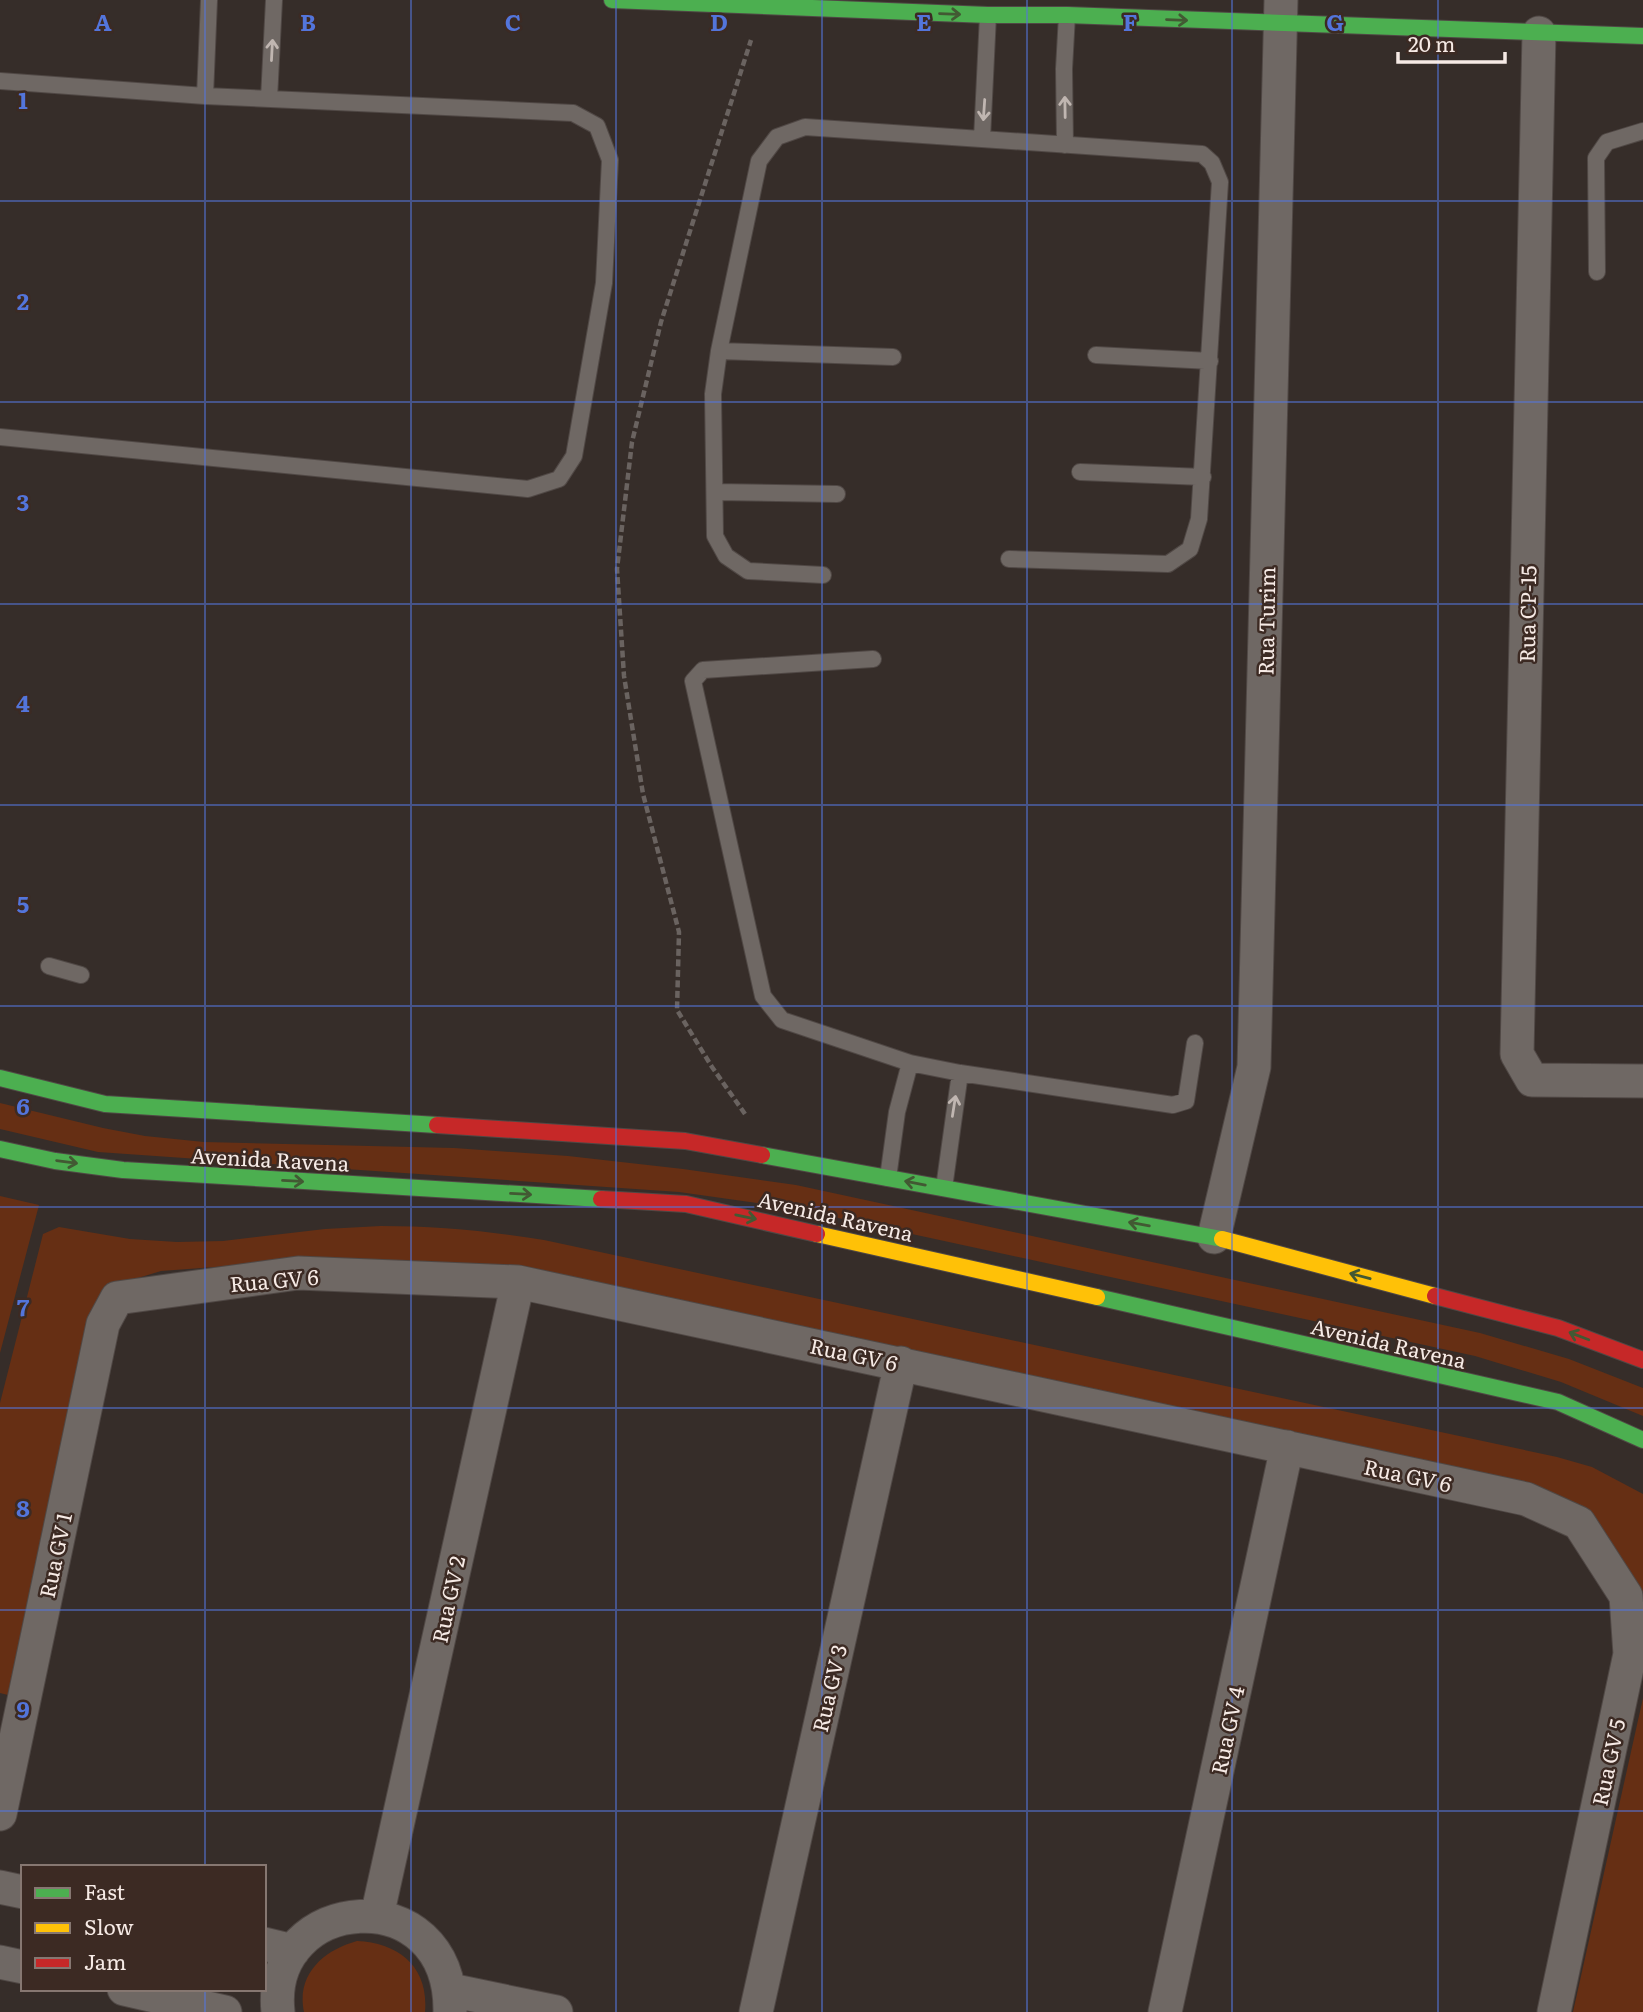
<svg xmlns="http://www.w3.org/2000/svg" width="1643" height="2012" viewBox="0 0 1643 2012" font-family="Literata,serif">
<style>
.green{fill:#662f14}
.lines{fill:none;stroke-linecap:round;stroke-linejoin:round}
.lane-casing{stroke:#504845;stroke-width:18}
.street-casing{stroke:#504845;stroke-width:35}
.fast-casing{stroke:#504845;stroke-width:18}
.slow-casing{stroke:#504845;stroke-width:18}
.jam-casing{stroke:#504845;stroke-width:18}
.path{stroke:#6a6360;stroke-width:4.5;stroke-dasharray:7 3.5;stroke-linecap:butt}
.lane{stroke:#6f6864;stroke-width:16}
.street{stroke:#6f6864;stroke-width:33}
.fast{stroke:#4caf50;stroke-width:16}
.slow{stroke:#ffc107;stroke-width:16}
.jam{stroke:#c62828;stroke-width:16}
.oneway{stroke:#425933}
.oneway2{stroke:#c0b6b1}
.grid{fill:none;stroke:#5375db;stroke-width:2;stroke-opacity:0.55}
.labels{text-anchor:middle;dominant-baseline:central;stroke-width:5;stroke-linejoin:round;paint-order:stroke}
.street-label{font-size:21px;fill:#f6eae5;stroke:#3c2a23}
.grid-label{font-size:23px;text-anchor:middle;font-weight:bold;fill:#5375db;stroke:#3c2a23;stroke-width:5;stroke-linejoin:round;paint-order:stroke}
</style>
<rect width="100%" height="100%" fill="#362d29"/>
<!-- green -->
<path class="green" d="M 0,1103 L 103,1128 L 145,1136 L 204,1142 L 454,1148 L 568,1156 L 683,1169 L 796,1185 L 1480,1333 L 1569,1359 L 1643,1388 L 1643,1416 L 1561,1382 L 1475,1356 L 792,1208 L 679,1192 L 98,1152 L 0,1129 Z
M 0,1196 L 39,1205 L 0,1353 Z
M 381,1226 C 436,1226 489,1231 544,1240 L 1557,1457 L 1592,1467 L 1643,1494 L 1643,1608 L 1581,1515 L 520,1267 L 297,1261 L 161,1271 L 128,1281 L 8,1695 L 0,1693 L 0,1403 L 43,1234 L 59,1227 L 130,1239 L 177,1242 L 223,1241 L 325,1229 Z
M 1643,1698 L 1643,2012 L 1573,2012 Z
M 357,1941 C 399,1943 429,1967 425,2012 L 304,2012 C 296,1974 324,1950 357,1941 Z"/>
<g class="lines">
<defs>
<path id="lane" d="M 0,81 L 205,96 L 573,113 L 597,126 L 610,160 L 604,283 L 574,456 L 559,479 L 528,489 L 0,437
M 205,96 L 209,0
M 269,99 L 274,0
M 982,139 L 988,15
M 1065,145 L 1064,69 L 1067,15
M 1597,272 L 1596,158 L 1607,142 L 1643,131
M 719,351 L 893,357
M 1096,355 L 1210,361
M 1080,472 L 1203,477
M 715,492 L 837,494
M 823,575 L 748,571 L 726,556 L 715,536 L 713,394 L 719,351 L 759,161 L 777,137 L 805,127 L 1202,154 L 1212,163 L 1220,182 L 1199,519 L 1190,549 L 1168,564 L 1009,559
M 873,659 L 703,670 L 693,681 L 763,996 L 782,1020 L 910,1063 L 960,1073 L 1173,1105 L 1186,1101 L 1195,1043
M 49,966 L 81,975
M 888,1178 L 897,1112 L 910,1063
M 944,1188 L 960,1073"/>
<path id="street" d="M 1539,33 L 1517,1054 L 1532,1080 L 1643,1081
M 1214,1237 L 1254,1067 L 1281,0
M 0,1814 L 103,1324 L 117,1298 L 298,1273 L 518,1282 L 1526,1499 L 1579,1523 L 1626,1596 L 1630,1654 L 1554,2012
M 0,1887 L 23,1892
M 377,1916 L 518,1282
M 264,1944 L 293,1951
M 0,1962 L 23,1967
M 124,1989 L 225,2012
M 450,1990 L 556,2012
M 278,2012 C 265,1893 452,1876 450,2012
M 756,2012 L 901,1363
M 1165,2012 L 1287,1447"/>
<path id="fast" d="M 612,0 L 988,15 L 1067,15 L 1643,36
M 0,1078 L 105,1104 L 437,1125
M 0,1149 L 55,1161 L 123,1170 L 601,1199
M 762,1155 L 1222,1239
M 1097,1297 L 1558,1402 L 1643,1440"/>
<path id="slow" d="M 817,1234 L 1097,1297
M 1222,1239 L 1435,1296"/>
<path id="jam" d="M 437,1125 L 685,1141 L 762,1155
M 601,1199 L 686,1204 L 817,1234
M 1435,1296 L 1558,1328 L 1643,1360"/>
</defs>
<!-- lane casing -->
<use href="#lane" class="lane-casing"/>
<!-- street casing -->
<use href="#street" class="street-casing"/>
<!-- fast casing -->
<use href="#fast" class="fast-casing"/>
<!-- slow casing -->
<use href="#slow" class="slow-casing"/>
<!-- jam casing -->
<use href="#jam" class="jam-casing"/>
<!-- path -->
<path class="path" d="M 745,1114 L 712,1067 L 677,1010 L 679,932 L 643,794 L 624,676 L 617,569 L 632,442 L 661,322 L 751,40"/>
<!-- lane -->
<use href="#lane" class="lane"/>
<!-- street -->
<use href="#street" class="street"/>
<!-- fast -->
<use href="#fast" class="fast"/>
<!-- slow -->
<use href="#slow" class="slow"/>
<!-- jam -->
<use href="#jam" class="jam"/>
</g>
<!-- one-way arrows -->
<defs><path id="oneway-shaft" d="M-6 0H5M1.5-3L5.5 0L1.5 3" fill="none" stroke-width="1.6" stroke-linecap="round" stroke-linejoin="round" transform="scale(1.75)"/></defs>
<g class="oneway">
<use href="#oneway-shaft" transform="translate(950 14) rotate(2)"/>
<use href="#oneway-shaft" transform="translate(1177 20) rotate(2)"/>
<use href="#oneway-shaft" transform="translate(67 1162) rotate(8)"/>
<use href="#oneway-shaft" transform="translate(293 1181) rotate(3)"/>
<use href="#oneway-shaft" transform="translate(915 1183) rotate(-169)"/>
<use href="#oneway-shaft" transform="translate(521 1194) rotate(3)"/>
<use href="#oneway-shaft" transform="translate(746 1217) rotate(12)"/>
<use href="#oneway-shaft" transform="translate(1139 1224) rotate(-170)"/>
<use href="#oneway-shaft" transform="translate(1360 1276) rotate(-165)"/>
<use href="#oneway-shaft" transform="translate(1579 1336) rotate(-159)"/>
</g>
<g class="oneway2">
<use href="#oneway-shaft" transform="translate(272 50) rotate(-87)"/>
<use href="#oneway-shaft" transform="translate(1065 107) rotate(-91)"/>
<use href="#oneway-shaft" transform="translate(984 110) rotate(94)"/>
<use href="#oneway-shaft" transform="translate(954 1106) rotate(-81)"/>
</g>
<!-- grid -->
<path class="grid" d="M 205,0 L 205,1867M 411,0 L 411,2012M 616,0 L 616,2012M 822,0 L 822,2012M 1027,0 L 1027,2012M 1232,0 L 1232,2012M 1438,0 L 1438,2012M 0,201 L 1643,201M 0,402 L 1643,402M 0,604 L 1643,604M 0,805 L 1643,805M 0,1006 L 1643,1006M 0,1207 L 1643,1207M 0,1408 L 1643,1408M 0,1610 L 1643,1610M 0,1811 L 1643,1811M 205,1989 L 205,2012"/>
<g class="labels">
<!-- street labels -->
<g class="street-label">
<text transform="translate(1526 614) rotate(-89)">Rua CP-15</text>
<text transform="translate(1265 621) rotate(-89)">Rua Turim</text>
<text transform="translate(270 1158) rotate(3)">Avenida Ravena</text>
<text transform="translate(836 1215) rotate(13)">Avenida Ravena</text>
<text transform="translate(274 1279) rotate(-5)">Rua GV 6</text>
<text transform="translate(1389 1342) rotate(13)">Avenida Ravena</text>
<text transform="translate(854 1353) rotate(12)">Rua GV 6</text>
<text transform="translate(1408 1474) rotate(12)">Rua GV 6</text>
<text transform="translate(54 1555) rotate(-78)">Rua GV 1</text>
<text transform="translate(447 1599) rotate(-78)">Rua GV 2</text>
<text transform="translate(828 1688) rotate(-77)">Rua GV 3</text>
<text transform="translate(1226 1730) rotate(-78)">Rua GV 4</text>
<text transform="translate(1607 1762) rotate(-78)">Rua GV 5</text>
</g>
</g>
<g class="grid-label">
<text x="103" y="31">A</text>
<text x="308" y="31">B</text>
<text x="513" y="31">C</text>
<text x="719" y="31">D</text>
<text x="924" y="31">E</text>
<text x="1130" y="31">F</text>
<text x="1335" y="31">G</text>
<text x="23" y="109">1</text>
<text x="23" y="310">2</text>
<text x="23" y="511">3</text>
<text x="23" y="712">4</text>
<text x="23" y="913">5</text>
<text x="23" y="1115">6</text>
<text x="23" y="1316">7</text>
<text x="23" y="1517">8</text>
<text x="23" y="1718">9</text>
</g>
<!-- legend -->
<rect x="21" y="1865" width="245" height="126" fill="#3c2a23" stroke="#867771" stroke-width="2"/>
<rect x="35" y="1888" width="35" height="10" fill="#4caf50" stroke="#867771" stroke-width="2"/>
<text x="84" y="1900" font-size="21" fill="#f6eae5">Fast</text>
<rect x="35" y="1923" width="35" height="10" fill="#ffc107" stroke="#867771" stroke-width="2"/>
<text x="84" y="1935" font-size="21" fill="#f6eae5">Slow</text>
<rect x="35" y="1958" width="35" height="10" fill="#c62828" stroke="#867771" stroke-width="2"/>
<text x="84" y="1970" font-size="21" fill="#f6eae5">Jam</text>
<!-- scale -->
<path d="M1398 52v10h107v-10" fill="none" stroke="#f6eae5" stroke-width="3.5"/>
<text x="1408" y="52" font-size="21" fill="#f6eae5" stroke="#3c2a23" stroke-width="5" paint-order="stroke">20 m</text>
</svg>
